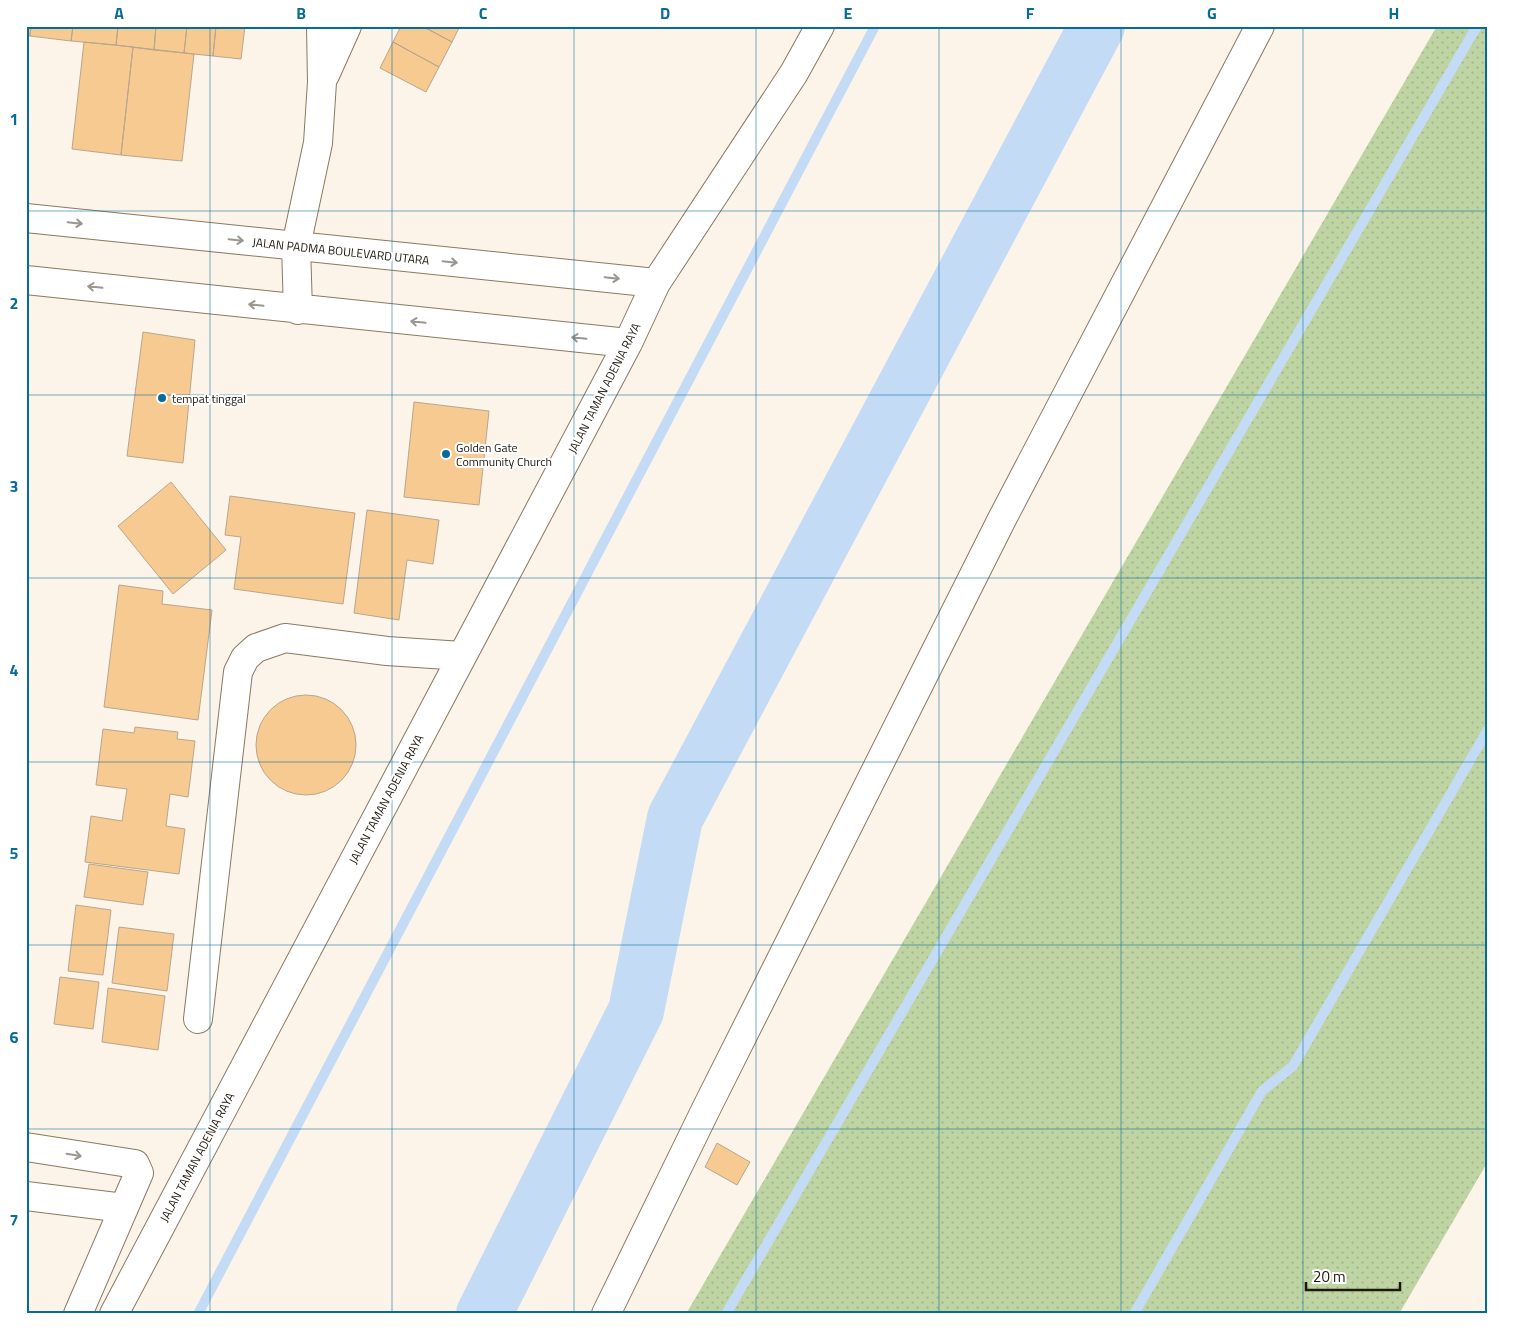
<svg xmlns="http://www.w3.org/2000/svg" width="1513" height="1340" viewBox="0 0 1513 1340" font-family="'Titillium Web',sans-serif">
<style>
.grass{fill:url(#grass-dots)}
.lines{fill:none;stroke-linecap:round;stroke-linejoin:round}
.stream{stroke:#c4dbf6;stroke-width:10}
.river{stroke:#c4dbf6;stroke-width:56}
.building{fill:#f7ca92;stroke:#baa58d}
.minor-casing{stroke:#8b7861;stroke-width:30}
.minor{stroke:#fff;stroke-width:28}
.oneway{stroke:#9a9793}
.grid{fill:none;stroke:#066b99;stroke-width:1;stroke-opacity:0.55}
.poi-dot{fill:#066b99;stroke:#fff;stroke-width:2}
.labels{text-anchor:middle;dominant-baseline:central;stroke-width:4;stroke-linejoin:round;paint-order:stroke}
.street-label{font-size:12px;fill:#1e170e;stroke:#fff}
.poi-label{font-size:12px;fill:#1e170e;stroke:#fff;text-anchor:start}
.neatline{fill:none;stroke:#066b99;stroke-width:2}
.grid-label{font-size:16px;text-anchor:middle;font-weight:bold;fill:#066b99}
</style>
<defs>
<pattern id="grass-dots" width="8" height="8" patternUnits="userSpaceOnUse" patternTransform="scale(1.25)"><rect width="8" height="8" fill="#bed4a2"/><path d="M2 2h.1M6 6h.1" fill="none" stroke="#a3b58a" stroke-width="1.8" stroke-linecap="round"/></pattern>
</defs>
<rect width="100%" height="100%" fill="#fcf4e9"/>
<!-- grass -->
<path class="grass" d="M 1437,26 L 1487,26 L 1487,1163 L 1399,1314 L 686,1314 Z"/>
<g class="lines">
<!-- stream -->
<path class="stream" d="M 198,1314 L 875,26
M 726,1314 L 1477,26
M 1134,1314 L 1262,1091 L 1293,1066 L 1487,731"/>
<!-- river -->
<path class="river" d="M 484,1314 L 636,1011 L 675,818 L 1097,26"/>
</g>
<!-- building -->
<path class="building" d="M 26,26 L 31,26 L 30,36 L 26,36 Z
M 31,26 L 73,26 L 71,41 L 30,36 Z
M 73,26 L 118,26 L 116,45 L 71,41 Z
M 118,26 L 156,26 L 154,50 L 116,45 Z
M 156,26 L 187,26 L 184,53 L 154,50 Z
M 187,26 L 216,26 L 213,56 L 184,53 Z
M 216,26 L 245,26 L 241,59 L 213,56 Z
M 401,26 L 422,26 L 452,42 L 439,67 L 393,42 Z
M 422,26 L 460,26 L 452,42 Z
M 84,42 L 133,47 L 121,155 L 72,149 Z
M 393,42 L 439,67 L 426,92 L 380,68 Z
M 133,47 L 194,54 L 182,161 L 121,155 Z
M 143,332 L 195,340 L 183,463 L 127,456 Z
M 414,402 L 489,411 L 479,505 L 404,497 Z
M 171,482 L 226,550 L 173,594 L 118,526 Z
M 230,496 L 355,513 L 343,604 L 234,589 L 241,537 L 225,535 Z
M 367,510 L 439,520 L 433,564 L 407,560 L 399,620 L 354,613 Z
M 119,585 L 163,591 L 162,604 L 212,610 L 198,720 L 104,707 Z
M256 745a50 50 0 1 1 100 0a50 50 0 1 1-100 0Z
M 135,727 L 178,732 L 177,739 L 195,741 L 188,797 L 170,794 L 166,826 L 185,829 L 179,874 L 85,862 L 91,816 L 122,821 L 127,789 L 96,785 L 103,729 L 134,733 Z
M 89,864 L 148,872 L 143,905 L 84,897 Z
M 76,905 L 111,910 L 103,975 L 68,971 Z
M 119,927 L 174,934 L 167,991 L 112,983 Z
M 60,977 L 99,982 L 93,1029 L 54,1024 Z
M 108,988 L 165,996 L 158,1050 L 102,1042 Z
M 717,1143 L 750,1162 L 737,1185 L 705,1167 Z"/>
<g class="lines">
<defs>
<path id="minor" d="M 325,75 L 347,26
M 26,218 L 656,283
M 26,280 L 628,343
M 298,310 L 296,246 L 318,143 L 322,82 L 321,26
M 198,1019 L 238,672 L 245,658 L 256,648 L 285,638 L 387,651 L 462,656
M 26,1147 L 135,1164 L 139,1173 L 78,1314
M 26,1196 L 124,1208
M 114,1314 L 628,343 L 656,283 L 794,73 L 820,26
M 606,1314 L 707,1107 L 1002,519 L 1260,26"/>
</defs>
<!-- minor casing -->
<use href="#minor" class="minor-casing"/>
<!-- minor -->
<use href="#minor" class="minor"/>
</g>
<!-- one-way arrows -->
<defs><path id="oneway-shaft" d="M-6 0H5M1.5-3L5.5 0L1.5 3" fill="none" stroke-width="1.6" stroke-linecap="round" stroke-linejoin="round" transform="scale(1.25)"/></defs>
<g class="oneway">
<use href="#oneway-shaft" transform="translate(75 223) rotate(6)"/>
<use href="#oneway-shaft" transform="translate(236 240) rotate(6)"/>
<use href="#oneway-shaft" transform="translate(450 262) rotate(6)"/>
<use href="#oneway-shaft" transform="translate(612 278) rotate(6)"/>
<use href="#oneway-shaft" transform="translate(95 287) rotate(-174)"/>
<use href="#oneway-shaft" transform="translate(256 305) rotate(-174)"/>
<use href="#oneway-shaft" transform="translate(418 322) rotate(-174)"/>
<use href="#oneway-shaft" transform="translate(579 338) rotate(-174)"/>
<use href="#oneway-shaft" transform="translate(74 1155) rotate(9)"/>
</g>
<!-- grid -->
<path class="grid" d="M 210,26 L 210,1314M 392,26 L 392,1314M 574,26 L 574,1314M 756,26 L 756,1314M 939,26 L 939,1314M 1121,26 L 1121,1314M 1303,26 L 1303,1314M 26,211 L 1487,211M 26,395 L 1487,395M 26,578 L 1487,578M 26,762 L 1487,762M 26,945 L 1487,945M 26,1129 L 1487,1129"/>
<!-- markers -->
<g class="poi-dot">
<circle cx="162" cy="398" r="5"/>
<circle cx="446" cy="454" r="5"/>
</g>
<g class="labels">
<!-- street labels -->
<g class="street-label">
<text transform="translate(341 251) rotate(6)">JALAN PADMA BOULEVARD UTARA</text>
<text transform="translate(604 388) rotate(-63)">JALAN TAMAN ADENIA RAYA</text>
<text transform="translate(386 799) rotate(-62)">JALAN TAMAN ADENIA RAYA</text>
<text transform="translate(197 1157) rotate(-62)">JALAN TAMAN ADENIA RAYA</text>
</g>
<!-- poi labels -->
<g class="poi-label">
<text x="172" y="398">tempat tinggal</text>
<text x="456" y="447">Golden Gate<tspan x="456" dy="14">Community Church</tspan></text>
</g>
</g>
<!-- border -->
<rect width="1513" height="1340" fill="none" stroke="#ffffff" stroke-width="55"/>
<!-- scale -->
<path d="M1306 1282v8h94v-8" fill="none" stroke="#1e170e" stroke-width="2.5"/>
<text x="1313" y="1282" font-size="15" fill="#1e170e" stroke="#ffffff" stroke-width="4" paint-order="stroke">20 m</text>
<rect x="28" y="28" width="1458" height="1284" class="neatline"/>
<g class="grid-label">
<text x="119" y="19">A</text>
<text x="301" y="19">B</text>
<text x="483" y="19">C</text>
<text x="665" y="19">D</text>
<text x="848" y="19">E</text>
<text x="1030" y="19">F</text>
<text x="1212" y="19">G</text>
<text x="1394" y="19">H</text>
<text x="14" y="125">1</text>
<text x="14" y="309">2</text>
<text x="14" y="492">3</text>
<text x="14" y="676">4</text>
<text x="14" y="859">5</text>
<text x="14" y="1043">6</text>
<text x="14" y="1226">7</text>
</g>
</svg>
